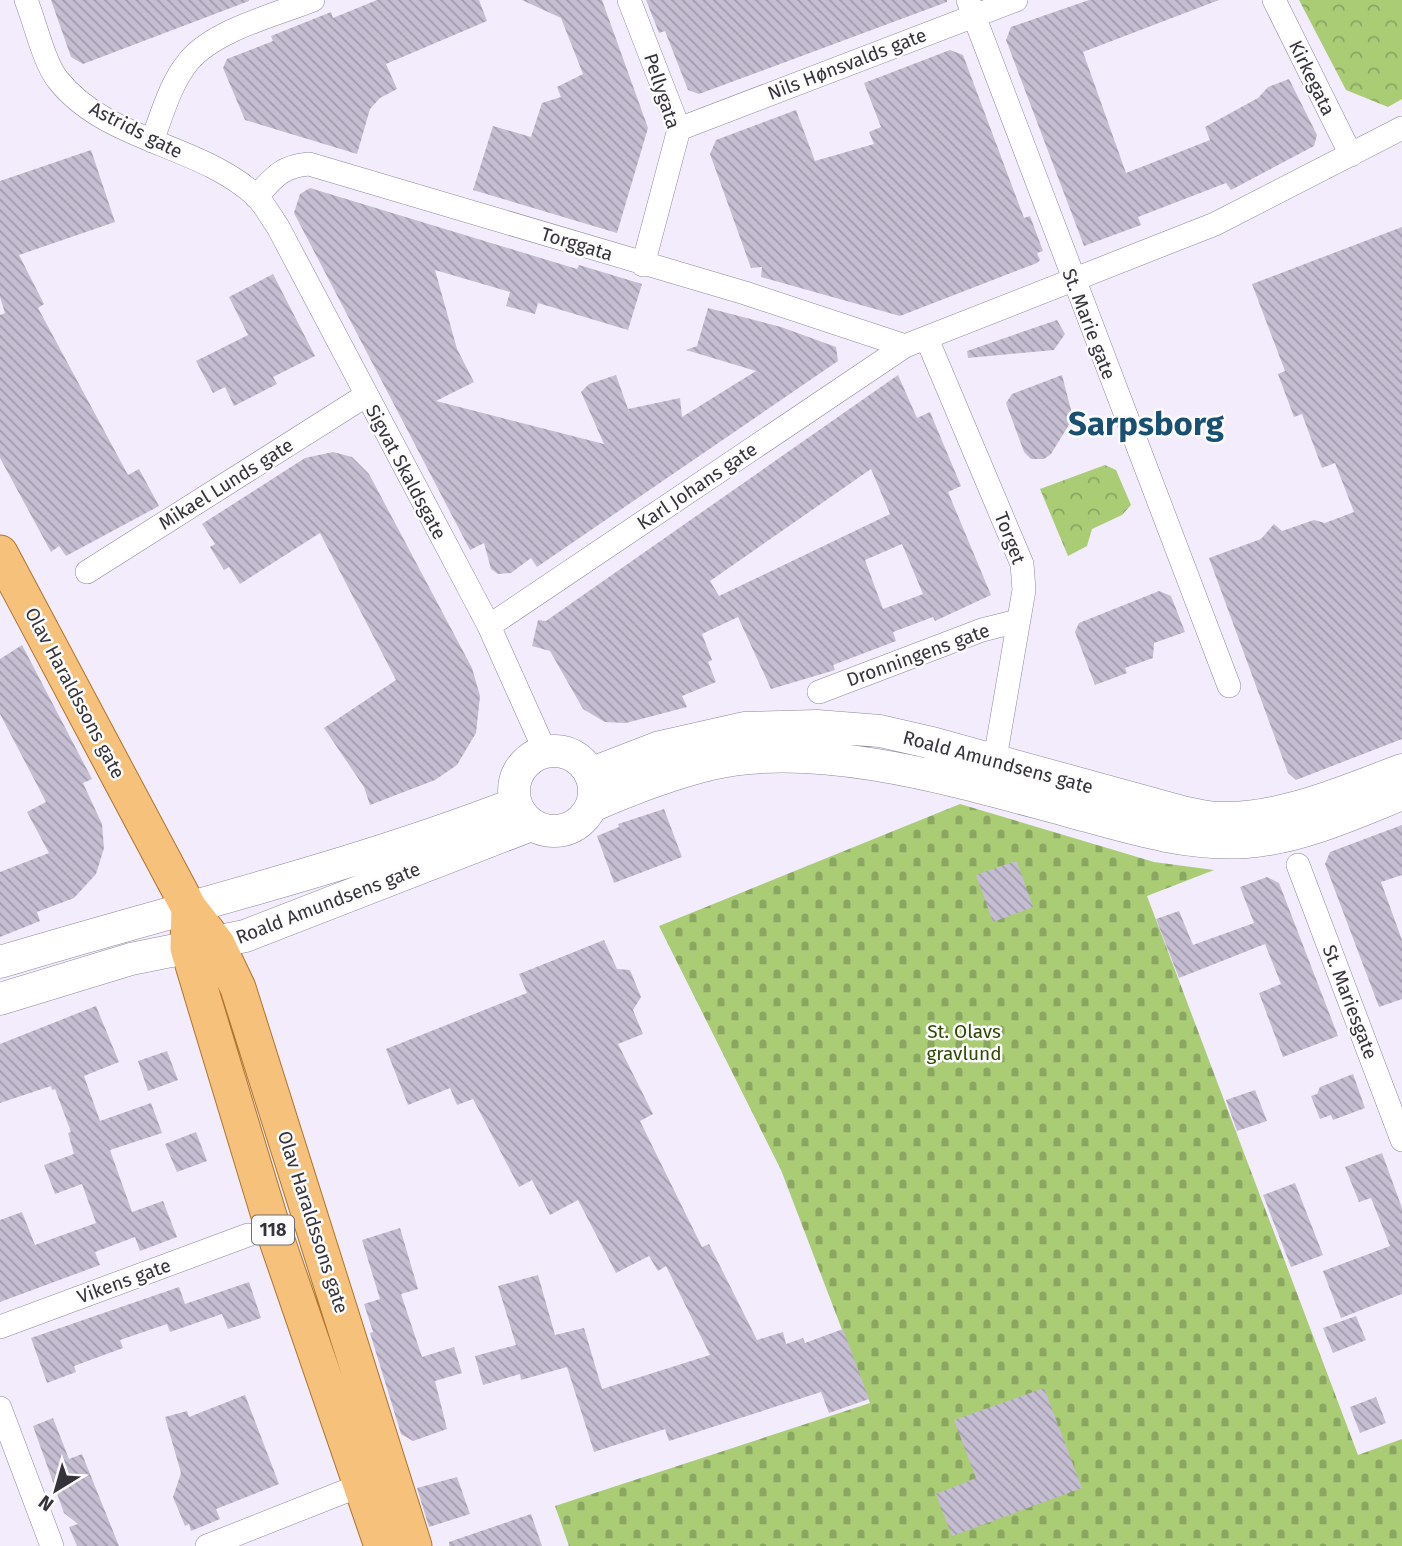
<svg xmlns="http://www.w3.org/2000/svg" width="1402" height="1546" viewBox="0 0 1402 1546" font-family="'Fira Sans',sans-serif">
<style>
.forest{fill:url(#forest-crowns)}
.cemetery{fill:url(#cemetery-stones)}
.building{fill:url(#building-back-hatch);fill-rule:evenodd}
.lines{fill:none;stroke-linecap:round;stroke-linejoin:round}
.street-casing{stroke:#8d8799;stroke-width:24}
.secondary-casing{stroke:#8d8799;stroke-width:33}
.primary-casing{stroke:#ae742b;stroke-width:37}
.street{stroke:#fff;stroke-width:23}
.secondary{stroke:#fff;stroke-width:32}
.primary{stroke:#f5c17b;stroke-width:35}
.labels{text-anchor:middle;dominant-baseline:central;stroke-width:5;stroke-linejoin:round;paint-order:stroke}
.shield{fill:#fcfcfc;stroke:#716f74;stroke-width:2}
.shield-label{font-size:18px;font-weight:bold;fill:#35323a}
.street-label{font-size:19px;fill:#35323a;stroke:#fcfcfc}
.park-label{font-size:19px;fill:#324802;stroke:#fcfcfc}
.town-label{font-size:33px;font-weight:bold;fill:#194f71;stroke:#fcfcfc}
</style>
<defs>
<pattern id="forest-crowns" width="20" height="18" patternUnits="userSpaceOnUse" patternTransform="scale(1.75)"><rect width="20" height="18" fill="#a9cc75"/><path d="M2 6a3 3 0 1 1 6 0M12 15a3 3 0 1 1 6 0" fill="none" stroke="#8aa661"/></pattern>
<pattern id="cemetery-stones" width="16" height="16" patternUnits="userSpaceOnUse" patternTransform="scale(1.75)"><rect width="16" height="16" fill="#a9cc75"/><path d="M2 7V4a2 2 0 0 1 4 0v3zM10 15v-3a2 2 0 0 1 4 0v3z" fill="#8aa661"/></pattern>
<pattern id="building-back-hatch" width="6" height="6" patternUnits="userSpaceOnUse" patternTransform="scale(1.75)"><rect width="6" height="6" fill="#c5bed2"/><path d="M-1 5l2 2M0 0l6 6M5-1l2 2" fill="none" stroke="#a19bab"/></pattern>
</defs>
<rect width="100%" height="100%" fill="#f2ecfc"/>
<!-- forest -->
<path class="forest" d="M 1299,0 L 1402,0 L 1402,99 L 1388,107 L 1346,90 Z
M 1105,465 L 1116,470 L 1131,505 L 1122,515 L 1092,529 L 1087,546 L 1068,556 L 1040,489 Z"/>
<!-- cemetery -->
<path class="cemetery" d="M 960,804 L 1154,862 L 1214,870 L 1147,896 L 1358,1455 L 1402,1439 L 1402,1546 L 569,1546 L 555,1506 L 870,1403 L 781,1170 L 659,926 Z"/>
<!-- building -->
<path class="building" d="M 51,0 L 249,0 L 249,1 L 83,64 L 71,57 Z
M 377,0 L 479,0 L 487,21 L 386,64 L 397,89 L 380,98 L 370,109 L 357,154 L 245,120 L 223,68 L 227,59 L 273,41 L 271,36 L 331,12 L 333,18 Z
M 522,0 L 602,0 L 648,128 L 617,233 L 473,190 L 493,126 L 531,137 L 542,103 L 561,97 L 557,87 L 583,74 L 561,18 Z
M 646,0 L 947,0 L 947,2 L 699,94 L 688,90 L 665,31 L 659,33 Z
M 1089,0 L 1219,0 L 1083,52 L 1126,173 L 1210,140 L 1205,127 L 1258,98 L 1268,87 L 1289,79 L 1317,135 L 1314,146 L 1231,190 L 1226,183 L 1138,217 L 1141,225 L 1084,246 L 1006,40 L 1011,27 Z
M 950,50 L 963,55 L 1024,218 L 1030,216 L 1043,251 L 1037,253 L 1040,260 L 1037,263 L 900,316 L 761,277 L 762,267 L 751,268 L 710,154 L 716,140 L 796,110 L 815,161 L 874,144 L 869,132 L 881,127 L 864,83 Z
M 91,150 L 115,222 L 19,255 L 44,304 L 38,308 L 128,475 L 139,469 L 159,506 L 66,556 L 59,546 L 51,552 L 0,458 L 0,315 L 5,313 L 0,297 L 0,181 Z
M 310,188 L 577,269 L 579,265 L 642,284 L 628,330 L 538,303 L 535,314 L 506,306 L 510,292 L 435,270 L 457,349 L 474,382 L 436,401 L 604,444 L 581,392 L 589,384 L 616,375 L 628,409 L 680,398 L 682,417 L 756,371 L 686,350 L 697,346 L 708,308 L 781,327 L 836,347 L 838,361 L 537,567 L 531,558 L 511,573 L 498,574 L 491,569 L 484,543 L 470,550 L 294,213 L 300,194 Z
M 1402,227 L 1402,739 L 1296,780 L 1288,773 L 1209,558 L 1261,539 L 1274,524 L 1282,531 L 1314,520 L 1325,523 L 1354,512 L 1335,463 L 1322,468 L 1302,414 L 1294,417 L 1278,374 L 1285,371 L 1252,284 Z
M 273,274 L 315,356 L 273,377 L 277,384 L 234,406 L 225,387 L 213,393 L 196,361 L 248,335 L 229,297 Z
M 1057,320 L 1065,334 L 1054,350 L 968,358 L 967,351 Z
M 898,375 L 917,418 L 930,412 L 961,486 L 948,492 L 991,595 L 935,621 L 933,617 L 893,632 L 896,641 L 833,665 L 835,670 L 771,689 L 738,617 L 702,634 L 712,660 L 708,662 L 716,682 L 682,696 L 687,707 L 626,723 L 605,722 L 583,709 L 550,651 L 532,646 L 538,620 L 546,621 ZM 871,469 L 890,514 L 719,596 L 710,581 ZM 902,544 L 923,594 L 883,609 L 865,560 Z
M 1062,375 L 1071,410 L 1070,423 L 1051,454 L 1044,459 L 1031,459 L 1024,452 L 1006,403 L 1012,394 Z
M 333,452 L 352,457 L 369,474 L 472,668 L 480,696 L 476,733 L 457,765 L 435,780 L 370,805 L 364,787 L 324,728 L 396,680 L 320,533 L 240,584 L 229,567 L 224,570 L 210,547 L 215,544 L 202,524 L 305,458 Z
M 1159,591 L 1171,596 L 1185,632 L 1154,643 L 1153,658 L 1125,668 L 1127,673 L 1095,685 L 1075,632 L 1079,623 Z
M 22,645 L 92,779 L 83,783 L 102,824 L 104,848 L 96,874 L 74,898 L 37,912 L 40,921 L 0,937 L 0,872 L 49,853 L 27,812 L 46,802 L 0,714 L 0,659 Z
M 664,809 L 682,857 L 614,883 L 597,836 L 619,827 L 618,824 Z
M 1402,825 L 1402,875 L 1381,882 L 1402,940 L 1402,999 L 1379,1007 L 1325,864 L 1330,852 Z
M 1013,862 L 1017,862 L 1033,907 L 993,922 L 976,875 Z
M 1267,877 L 1279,883 L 1338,1036 L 1283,1057 L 1259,993 L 1281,984 L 1265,944 L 1179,978 L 1156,919 L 1179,911 L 1193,945 L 1254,923 L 1240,887 Z
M 604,940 L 617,969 L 630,970 L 641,997 L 633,1010 L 643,1034 L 618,1044 L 653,1114 L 640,1121 L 702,1247 L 709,1244 L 757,1340 L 783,1332 L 786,1344 L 803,1338 L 805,1343 L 843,1329 L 869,1399 L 829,1413 L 821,1392 L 669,1441 L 665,1429 L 594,1452 L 567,1367 L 521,1380 L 520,1374 L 483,1385 L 475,1356 L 516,1345 L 498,1286 L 538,1275 L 555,1335 L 584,1328 L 602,1389 L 710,1355 L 666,1266 L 658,1271 L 649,1256 L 616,1273 L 578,1200 L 550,1215 L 532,1180 L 519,1187 L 473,1099 L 457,1105 L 450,1088 L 408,1105 L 386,1049 L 527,993 L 519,974 Z
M 96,1006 L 119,1062 L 84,1076 L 100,1121 L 151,1103 L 162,1133 L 110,1150 L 132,1212 L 163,1201 L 177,1237 L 140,1251 L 135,1237 L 95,1252 L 100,1265 L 0,1302 L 0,1220 L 22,1212 L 35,1245 L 96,1223 L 82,1184 L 55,1194 L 44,1165 L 74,1154 L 68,1133 L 71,1132 L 55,1089 L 52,1090 L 51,1086 L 0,1103 L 0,1044 Z
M 167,1051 L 178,1080 L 148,1091 L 138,1061 Z
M 1353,1074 L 1365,1108 L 1333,1120 L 1331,1115 L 1320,1119 L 1311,1096 L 1317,1094 L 1320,1087 Z
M 1255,1090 L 1267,1121 L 1237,1131 L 1226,1100 Z
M 196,1132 L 207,1161 L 177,1172 L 165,1144 Z
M 1382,1153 L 1402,1208 L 1402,1294 L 1341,1318 L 1323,1271 L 1390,1246 L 1371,1198 L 1359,1202 L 1345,1167 Z
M 1295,1183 L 1323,1255 L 1291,1267 L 1263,1195 Z
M 400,1228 L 418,1289 L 401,1294 L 422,1357 L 454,1347 L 462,1373 L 435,1381 L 447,1429 L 413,1441 L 401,1434 L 370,1333 L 373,1332 L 364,1304 L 380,1299 L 362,1240 Z
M 249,1282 L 261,1318 L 228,1329 L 222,1314 L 170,1332 L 167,1324 L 120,1340 L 123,1348 L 74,1366 L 76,1372 L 47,1383 L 31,1338 L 179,1287 L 185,1304 Z
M 1356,1316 L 1366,1340 L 1333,1353 L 1323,1328 Z
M 1044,1388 L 1082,1488 L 952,1536 L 936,1494 L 976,1478 L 954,1420 Z
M 245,1395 L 279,1484 L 216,1509 L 220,1519 L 191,1531 L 189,1524 L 185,1526 L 173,1497 L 181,1473 L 165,1417 L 187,1411 L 189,1417 Z
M 1376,1397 L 1386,1423 L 1360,1433 L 1350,1407 Z
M 53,1418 L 69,1459 L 82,1454 L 119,1546 L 77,1546 L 69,1527 L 78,1524 L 64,1513 L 33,1426 Z
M 457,1477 L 470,1514 L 429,1527 L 417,1488 Z
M 531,1514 L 542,1546 L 449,1546 L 449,1542 Z"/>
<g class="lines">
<defs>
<path id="street" d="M 26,0 C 35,22 44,63 58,80 C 107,142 200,144 256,196 C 264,204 271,217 278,227 L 489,626 L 545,751
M 629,0 L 679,129 L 643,265
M 968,0 L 1229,686
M 1274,0 L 1351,155
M 679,129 L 1016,0
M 152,141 C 162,115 170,84 188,62 C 214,30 275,15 313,0
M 256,197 C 274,177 282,166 309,164 L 745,293 L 905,346
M 927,339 L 1022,564 L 1024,590 L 992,776
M 87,572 L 365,396
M 489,626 L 905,346 L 1215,224 L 1402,128
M 819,692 L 982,630 L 1018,621
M 1298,865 L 1402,1140
M 0,1327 L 248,1235
M 0,1408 L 52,1546
M 207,1546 L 346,1491"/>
<path id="secondary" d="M514 791a40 40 0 1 1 80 0a40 40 0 1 1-80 0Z
M 590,774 L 660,747 L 744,728 L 817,726 L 880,731 L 928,742 L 1182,812 C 1194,814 1207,818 1219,818 C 1281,820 1345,791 1402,770
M 592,806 C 631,789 670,774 711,764 C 819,739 960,782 1065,810 C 1124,826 1184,846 1246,842 C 1300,838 1352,814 1402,794
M 0,962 C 172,910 347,869 515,804
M 0,999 L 131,959 L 245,936 L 531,825"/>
<path id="primary" d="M 0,553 L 189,908 L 217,944 L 238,988 L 414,1546
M 189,908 L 188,948 L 203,998 L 273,1229 L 382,1546"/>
</defs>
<!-- street casing -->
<use href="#street" class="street-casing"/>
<!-- secondary casing -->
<use href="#secondary" class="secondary-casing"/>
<!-- primary casing -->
<use href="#primary" class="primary-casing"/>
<!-- street -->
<use href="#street" class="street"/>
<!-- secondary -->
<use href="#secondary" class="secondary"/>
<!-- primary -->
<use href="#primary" class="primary"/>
</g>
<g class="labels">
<!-- shield labels -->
<rect class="shield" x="252" y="1215.5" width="42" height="29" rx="5"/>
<g class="shield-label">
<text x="273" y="1230">118</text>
</g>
<!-- street labels -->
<g class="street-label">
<text transform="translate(847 64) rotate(-21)">Nils Hønsvalds gate</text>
<text transform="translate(1312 78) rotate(64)">Kirkegata</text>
<text transform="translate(662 91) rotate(72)">Pellygata</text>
<text transform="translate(136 130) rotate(27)">Astrids gate</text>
<text transform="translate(577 244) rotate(17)">Torggata</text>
<text transform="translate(1089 324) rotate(69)">St. Marie gate</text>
<text transform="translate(406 472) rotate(62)">Sigvat Skaldsgate</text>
<text transform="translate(226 484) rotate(-32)">Mikael Lunds gate</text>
<text transform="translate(697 486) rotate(-34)">Karl Johans gate</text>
<text transform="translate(1010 538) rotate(69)">Torget</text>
<text transform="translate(918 655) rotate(-20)">Dronningens gate</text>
<text transform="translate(75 693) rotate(62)">Olav Haraldssons gate</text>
<text transform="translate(998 762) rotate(15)">Roald Amundsens gate</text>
<text transform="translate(328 903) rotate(-21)">Roald Amundsens gate</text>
<text transform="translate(1350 1002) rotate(69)">St. Mariesgate</text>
<text transform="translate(313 1222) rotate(72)">Olav Haraldssons gate</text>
<text transform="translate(124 1281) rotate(-20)">Vikens gate</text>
</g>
<!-- park labels -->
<g class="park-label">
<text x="964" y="1031">St. Olavs<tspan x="964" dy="22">gravlund</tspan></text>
</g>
<!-- town labels -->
<g class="town-label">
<text x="1146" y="424">Sarpsborg</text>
</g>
</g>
<!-- north arrow -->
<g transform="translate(56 1490) rotate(217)" stroke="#fcfcfc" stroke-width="5" paint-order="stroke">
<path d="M0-5L12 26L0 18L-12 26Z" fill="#35323a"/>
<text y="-10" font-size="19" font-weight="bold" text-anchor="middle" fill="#35323a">N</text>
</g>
</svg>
